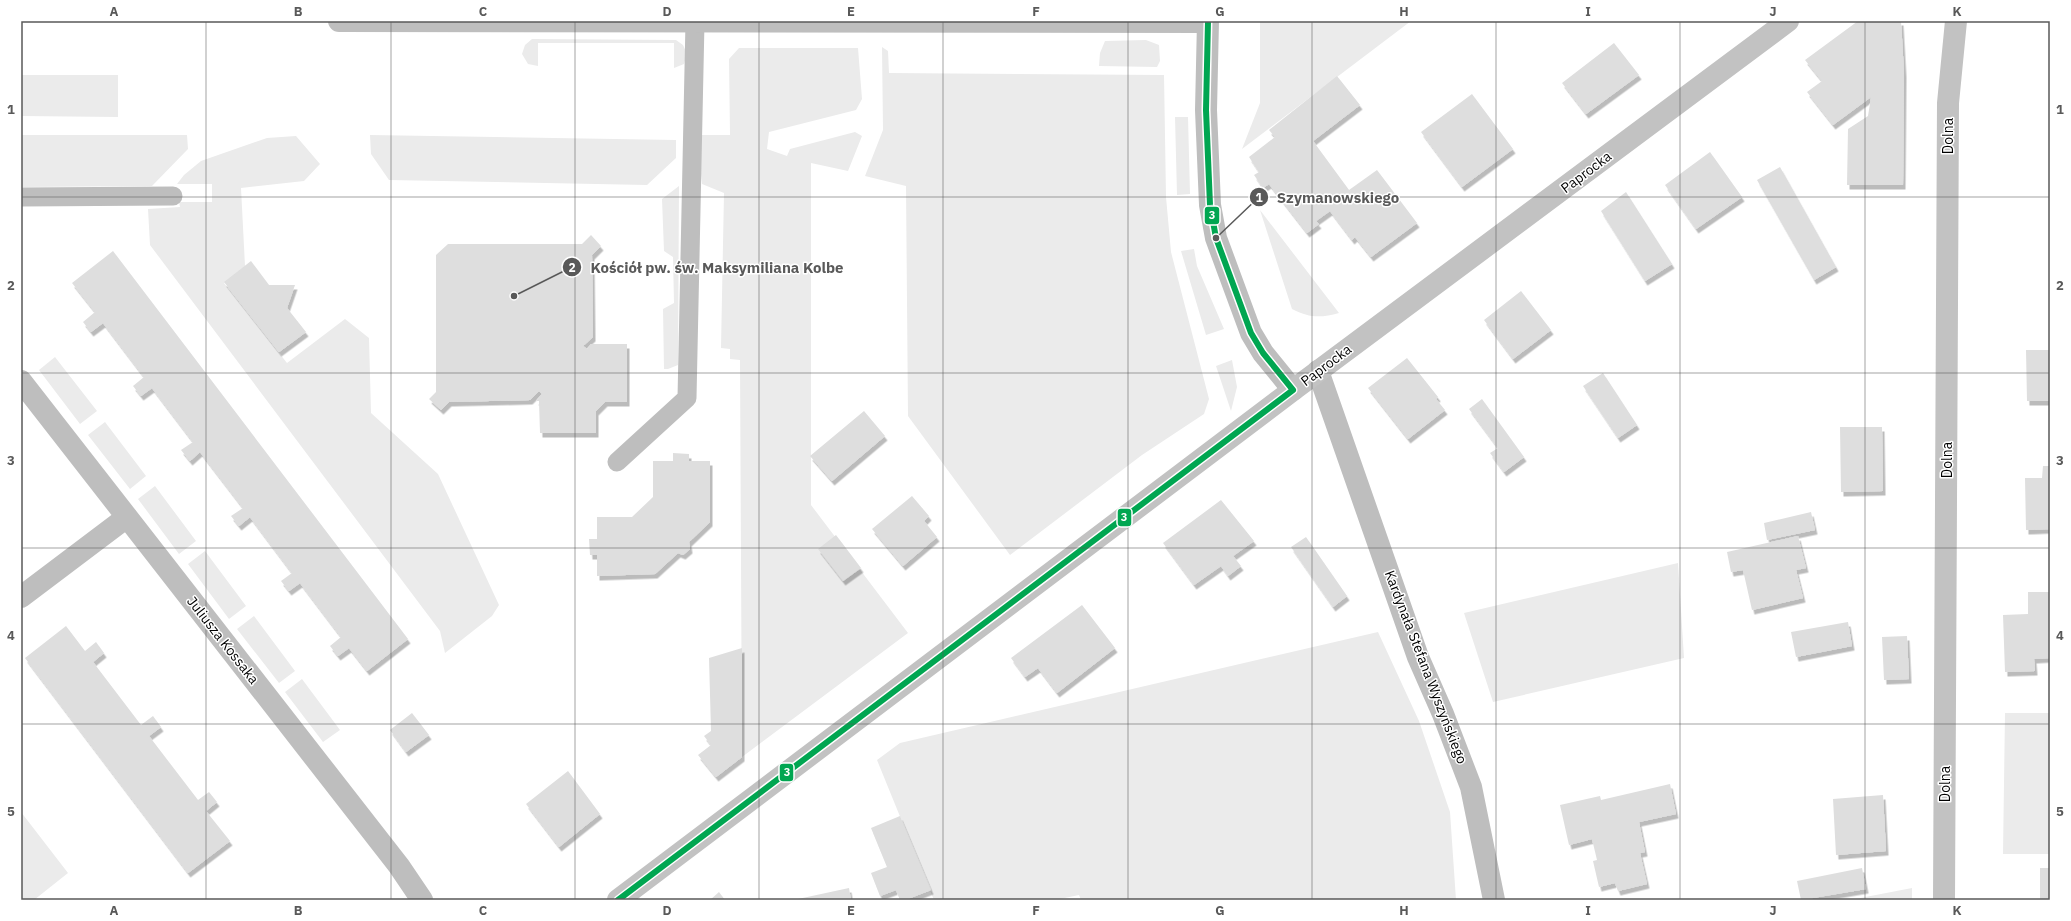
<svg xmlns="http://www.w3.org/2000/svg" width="2071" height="921" viewBox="0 0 2071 921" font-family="'IBM Plex Sans',sans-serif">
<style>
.green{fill:#ebebeb}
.building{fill:#dedede;filter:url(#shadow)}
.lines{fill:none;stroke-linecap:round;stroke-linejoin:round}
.lane{stroke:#bebebe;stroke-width:19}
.street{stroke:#bebebe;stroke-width:22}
.secondary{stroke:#c2c2c2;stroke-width:22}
.bus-1-casing{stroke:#fff;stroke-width:9}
.bus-1{stroke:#00a651;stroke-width:6}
.grid{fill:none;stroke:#595959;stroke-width:1;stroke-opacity:0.55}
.labels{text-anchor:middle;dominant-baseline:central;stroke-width:3;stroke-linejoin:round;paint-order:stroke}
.street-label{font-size:14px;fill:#000;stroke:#fff}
.leader{fill:none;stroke:#595959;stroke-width:1.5}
.callout-dot{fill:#595959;stroke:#fff;stroke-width:1.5}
.mark-label{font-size:12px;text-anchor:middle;font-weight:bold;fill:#fff}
.callout-label{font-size:15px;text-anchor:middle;font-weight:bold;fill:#595959;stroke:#fff;stroke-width:3;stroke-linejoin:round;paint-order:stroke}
.line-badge{stroke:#fff;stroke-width:1.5}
.badge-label{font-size:11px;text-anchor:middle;font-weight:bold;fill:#fff}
.neatline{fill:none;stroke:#595959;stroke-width:1.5}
.grid-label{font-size:13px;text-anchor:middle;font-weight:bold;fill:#595959}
</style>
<defs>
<filter id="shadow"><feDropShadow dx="2.5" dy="4.5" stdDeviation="0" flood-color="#0004"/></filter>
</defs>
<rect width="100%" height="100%" fill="#fff"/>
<!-- green -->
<path class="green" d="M 1260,21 L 1411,21 L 1242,149 L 1260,103 Z
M 532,39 L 676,40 L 683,45 L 687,54 L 684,64 L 674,68 L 674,43 L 538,43 L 538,66 L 528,64 L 522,54 L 525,45 Z
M 1146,40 L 1159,45 L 1160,61 L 1157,67 L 1099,66 L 1100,53 L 1105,41 Z
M 882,47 L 888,51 L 889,73 L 1164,75 L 1166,197 L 1171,252 L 1209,399 L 1204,414 L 1142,455 L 1010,555 L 908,416 L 906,186 L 865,176 L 883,130 Z
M 739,48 L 858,48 L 862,99 L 856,110 L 769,132 L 767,149 L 787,156 L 790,149 L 855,132 L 862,136 L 848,171 L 811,163 L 811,505 L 908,633 L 742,757 L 740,360 L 730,359 L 730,349 L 721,348 L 724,193 L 702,184 L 697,135 L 730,135 L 729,59 Z
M 21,75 L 118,75 L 118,117 L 21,116 Z
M 1175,117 L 1188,117 L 1190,194 L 1177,195 Z
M 21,135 L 187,135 L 188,149 L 152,186 L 21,187 Z
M 370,135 L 676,140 L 676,158 L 647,185 L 389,180 L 371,154 Z
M 296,136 L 320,164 L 304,181 L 241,188 L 245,266 L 224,283 L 287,363 L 345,319 L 369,338 L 371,413 L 438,474 L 499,605 L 492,616 L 445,653 L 440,631 L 150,245 L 148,209 L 180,207 L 179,202 L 212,202 L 212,184 L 177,184 L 184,175 L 201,161 L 267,138 Z
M 679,186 L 678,365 L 668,369 L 664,369 L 663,309 L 674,303 L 673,257 L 664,251 L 662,199 Z
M 1260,210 L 1339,313 C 1321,318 1309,318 1292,309 Z
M 1194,249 L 1197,266 L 1224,329 L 1206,335 L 1181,251 Z
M 55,357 L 97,411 L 80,424 L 39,370 Z
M 1232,360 L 1237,387 L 1231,411 L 1216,366 Z
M 105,422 L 146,476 L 130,489 L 88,435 Z
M 155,486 L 196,541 L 179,554 L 138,499 Z
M 205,551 L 246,606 L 229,619 L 188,564 Z
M 1678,563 L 1684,658 L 1493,702 L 1464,613 Z
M 254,616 L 295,671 L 279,683 L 237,629 Z
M 1378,632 L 1419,721 L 1450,812 L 1456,900 L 1081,900 L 1079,895 L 1055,900 L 934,900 L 877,760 L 900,743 Z
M 302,679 L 340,730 L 323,742 L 285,692 Z
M 2005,713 L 2050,713 L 2050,854 L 2003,854 Z
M 21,812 L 68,873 L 34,900 L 21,900 Z
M 1912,888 L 1912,900 L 1850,900 Z"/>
<!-- building -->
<path class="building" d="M 1858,21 L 1901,21 L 1904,73 L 1903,185 L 1847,185 L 1848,129 L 1868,116 L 1871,97 L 1833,125 L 1807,92 L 1822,81 L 1805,60 Z
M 1614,43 L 1639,75 L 1586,114 L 1562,83 Z
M 1337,76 L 1360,105 L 1313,141 L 1349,190 L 1377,170 L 1417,223 L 1371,257 L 1355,237 L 1352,240 L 1330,211 L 1316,221 L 1319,224 L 1307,233 L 1269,184 L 1263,188 L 1254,175 L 1259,172 L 1249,157 L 1275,137 L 1269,130 Z
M 1472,94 L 1513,149 L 1462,187 L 1421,132 Z
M 1710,152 L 1742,197 L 1696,229 L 1665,185 Z
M 1780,167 L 1836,267 L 1814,280 L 1757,180 Z
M 1626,192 L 1672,264 L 1645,281 L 1601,211 Z
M 591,235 L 601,246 L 592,255 L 593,337 L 583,346 L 587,349 L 591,344 L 627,344 L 627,402 L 605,402 L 596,411 L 596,433 L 540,433 L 539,401 L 536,401 L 542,394 L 539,391 L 530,400 L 449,402 L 441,410 L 429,399 L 436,392 L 436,255 L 448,244 L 582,244 Z
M 113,251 L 408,639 L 367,671 L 349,648 L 338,656 L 330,646 L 341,637 L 300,583 L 289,591 L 281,581 L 292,573 L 250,517 L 239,526 L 231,516 L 243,508 L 200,452 L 190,461 L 181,450 L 193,442 L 152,388 L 141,396 L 133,386 L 144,377 L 103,323 L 91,332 L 83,322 L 95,312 L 72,283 Z
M 251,261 L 269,285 L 295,285 L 287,308 L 306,332 L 279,352 L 224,282 Z
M 1521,291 L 1551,330 L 1513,359 L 1484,320 Z
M 2026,350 L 2050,350 L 2050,401 L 2027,401 Z
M 1407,358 L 1438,397 L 1436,399 L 1445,410 L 1408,439 L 1368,388 Z
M 1603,373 L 1637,425 L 1618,438 L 1583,386 Z
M 1482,399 L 1524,457 L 1504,472 L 1490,453 L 1498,448 L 1469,409 Z
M 864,411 L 885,436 L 832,481 L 810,456 Z
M 1840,427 L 1882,427 L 1883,491 L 1841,492 Z
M 673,453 L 689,454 L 689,461 L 710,461 L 710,522 L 689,542 L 690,549 L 683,555 L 678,553 L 655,574 L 597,576 L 597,555 L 590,555 L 589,539 L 597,539 L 597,517 L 632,517 L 653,497 L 653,461 L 673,461 Z
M 2043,466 L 2050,466 L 2050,529 L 2026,530 L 2025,478 L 2042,478 Z
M 912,496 L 929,516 L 924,521 L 937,537 L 903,566 L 872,529 Z
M 1221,500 L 1254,541 L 1233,556 L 1241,566 L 1228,576 L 1221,566 L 1194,585 L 1163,543 Z
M 1811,512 L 1815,530 L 1767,540 L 1764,523 Z
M 836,535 L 861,568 L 843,581 L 818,549 Z
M 1798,536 L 1806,568 L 1796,570 L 1803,598 L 1752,610 L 1743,570 L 1731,572 L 1727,552 Z
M 1306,537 L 1347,596 L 1333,607 L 1291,547 Z
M 2028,592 L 2050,592 L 2050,658 L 2034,659 L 2035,671 L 2005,672 L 2003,615 L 2028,614 Z
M 1082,605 L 1115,648 L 1057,693 L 1038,668 L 1025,677 L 1011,658 Z
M 1848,622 L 1852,646 L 1796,657 L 1791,632 Z
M 66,626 L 85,651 L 96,642 L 104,653 L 93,662 L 141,725 L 153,716 L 161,727 L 149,736 L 198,800 L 209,792 L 217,802 L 206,811 L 230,841 L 188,873 L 25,658 Z
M 1907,636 L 1909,679 L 1884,680 L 1882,637 Z
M 742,648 L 742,757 L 716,777 L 698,755 L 711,745 L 704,736 L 711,731 L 709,658 Z
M 412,713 L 429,735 L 406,752 L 390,730 Z
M 568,771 L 600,814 L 559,847 L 526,804 Z
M 1670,784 L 1676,814 L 1639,822 L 1645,852 L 1640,853 L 1647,884 L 1618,891 L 1615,883 L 1599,887 L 1593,861 L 1597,860 L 1592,839 L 1569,845 L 1560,805 L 1600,796 L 1601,800 Z
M 1883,795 L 1886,851 L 1836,855 L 1833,799 Z
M 900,816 L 931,890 L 905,900 L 900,900 L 896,890 L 880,896 L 871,873 L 887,867 L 871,828 Z
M 1862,868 L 1866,889 L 1801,900 L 1797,881 Z
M 2040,868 L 2050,868 L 2050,900 L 2040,900 Z
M 849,888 L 851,900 L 798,900 L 798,899 Z
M 719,892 L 725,900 L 710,900 Z"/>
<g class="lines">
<!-- lane -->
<path class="lane" d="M 21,197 L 173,196
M 617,462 L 687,398 L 695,22"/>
<!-- street -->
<path class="street" d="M 339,21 L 1208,22
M 1208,21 L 1206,110 L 1210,205 L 1216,238 L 1251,333 L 1263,353 L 1293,390
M 1318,371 L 1418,657 L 1443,714 L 1471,787 L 1494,900
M 21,381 L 399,866 L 422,900
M 21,597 L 127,517"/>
<!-- secondary -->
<path class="secondary" d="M 618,900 L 1293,390 L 1788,21
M 1944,900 L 1948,103 L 1956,21"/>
<defs>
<path id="bus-1" d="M 1208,21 L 1206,110 L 1210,205 L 1216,238 L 1251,333 L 1263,353 L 1293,390
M 618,900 L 1293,390"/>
</defs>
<!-- bus-1 casing -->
<use href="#bus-1" class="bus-1-casing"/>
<!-- bus-1 -->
<use href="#bus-1" class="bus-1"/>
</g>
<!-- grid -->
<path class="grid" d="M 206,21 L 206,900M 391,21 L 391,900M 575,21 L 575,900M 759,21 L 759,900M 943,21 L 943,900M 1128,21 L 1128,900M 1312,21 L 1312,900M 1496,21 L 1496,900M 1680,21 L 1680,900M 1865,21 L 1865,900M 21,197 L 2050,197M 21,373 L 2050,373M 21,548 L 2050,548M 21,724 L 2050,724"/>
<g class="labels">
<!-- street labels -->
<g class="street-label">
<text transform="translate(1948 136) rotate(-90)">Dolna</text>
<text transform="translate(1586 172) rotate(-37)">Paprocka</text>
<text transform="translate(1326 365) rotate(-37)">Paprocka</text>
<text transform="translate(1947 460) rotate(-90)">Dolna</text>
<text transform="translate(223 640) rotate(52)">Juliusza Kossaka</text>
<text transform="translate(1426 667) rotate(69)">Kardynała Stefana Wyszyńskiego</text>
<text transform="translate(1945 784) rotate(-90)">Dolna</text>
</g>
</g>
<!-- callouts -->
<path class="leader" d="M1216 238L1259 197M514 296L572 267"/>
<g class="callout-dot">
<circle cx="1216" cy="238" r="4"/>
<circle cx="514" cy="296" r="4"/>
<circle cx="1259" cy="197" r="10"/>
<circle cx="572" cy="267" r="10"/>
</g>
<g class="mark-label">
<text x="1259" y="202">1</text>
<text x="572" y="272">2</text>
</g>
<g class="callout-label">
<text x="1338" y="203">Szymanowskiego</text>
<text x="717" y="273">Kościół pw. św. Maksymiliana Kolbe</text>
</g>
<g class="line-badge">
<rect x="1204" y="206" width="16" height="19" rx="4" fill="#00a651"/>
<rect x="1117" y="508" width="15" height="19" rx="4" fill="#00a651"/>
<rect x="779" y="763" width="15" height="19" rx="4" fill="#00a651"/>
</g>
<g class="badge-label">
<text x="1212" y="219">3</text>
<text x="1124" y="521">3</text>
<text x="787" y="776">3</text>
</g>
<!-- border -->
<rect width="2071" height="921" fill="none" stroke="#ffffff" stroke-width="44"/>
<rect x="22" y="22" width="2027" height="877" class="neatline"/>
<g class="grid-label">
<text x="114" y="16">A</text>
<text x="298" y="16">B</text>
<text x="483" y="16">C</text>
<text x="667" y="16">D</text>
<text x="851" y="16">E</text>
<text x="1036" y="16">F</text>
<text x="1220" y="16">G</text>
<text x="1404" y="16">H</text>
<text x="1588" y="16">I</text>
<text x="1773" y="16">J</text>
<text x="1957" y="16">K</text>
<text x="11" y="114">1</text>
<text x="2060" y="114">1</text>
<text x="11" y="290">2</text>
<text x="2060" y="290">2</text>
<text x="11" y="465">3</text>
<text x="2060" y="465">3</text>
<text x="11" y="640">4</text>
<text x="2060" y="640">4</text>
<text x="11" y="816">5</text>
<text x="2060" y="816">5</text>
<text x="114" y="915">A</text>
<text x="298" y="915">B</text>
<text x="483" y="915">C</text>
<text x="667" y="915">D</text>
<text x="851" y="915">E</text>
<text x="1036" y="915">F</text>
<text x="1220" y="915">G</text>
<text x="1404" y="915">H</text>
<text x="1588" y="915">I</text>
<text x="1773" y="915">J</text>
<text x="1957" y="915">K</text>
</g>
</svg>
